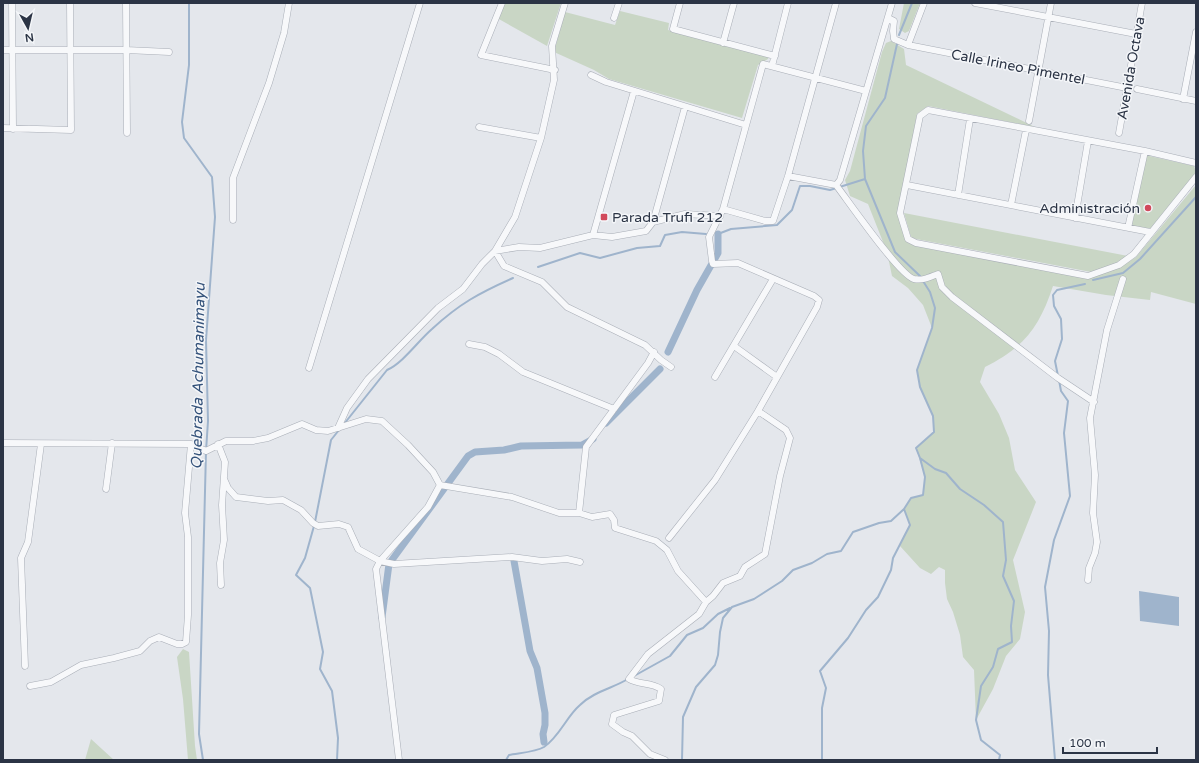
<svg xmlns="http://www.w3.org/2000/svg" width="1199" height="763" viewBox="0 0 1199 763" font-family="'Varela Round',sans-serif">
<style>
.green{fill:#c9d6c5}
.water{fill:#9fb4cc}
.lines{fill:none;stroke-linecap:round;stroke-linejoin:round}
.stream{stroke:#9fb4cc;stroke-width:2}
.canal{stroke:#9fb4cc;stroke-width:7}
.minor-casing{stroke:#a9aeb7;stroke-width:7}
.minor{stroke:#f7f8fa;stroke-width:6}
.poi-dot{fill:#d1495b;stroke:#f4f6f9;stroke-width:1.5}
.labels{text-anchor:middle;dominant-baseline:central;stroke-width:3;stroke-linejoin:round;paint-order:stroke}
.street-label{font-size:14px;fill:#2b3445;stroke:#f4f6f9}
.poi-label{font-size:14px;fill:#2b3445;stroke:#f4f6f9;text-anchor:end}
.water-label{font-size:15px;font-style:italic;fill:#34527a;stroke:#f4f6f9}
</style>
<rect width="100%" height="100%" fill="#e4e7ec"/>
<!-- green -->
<path class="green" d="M 504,3 L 561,3 L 547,46 L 497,18 Z
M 904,3 L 920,3 L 909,31 L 905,33 L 899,29 Z
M 620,11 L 669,23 L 668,30 L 769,56 L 768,59 L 758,65 L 742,118 L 609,79 L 594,70 L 554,52 L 565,12 L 615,25 Z
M 891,41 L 904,49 L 906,65 L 1035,127 L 928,106 L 917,114 L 898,216 L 908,243 L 1080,277 L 1119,268 L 1136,257 L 1196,185 L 1196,304 L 1151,292 L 1150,300 L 1106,295 L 1053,286 C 1040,326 1024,348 985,367 L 980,382 L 999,414 L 1009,438 L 1015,470 L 1036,502 L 1013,560 L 1025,612 L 1020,639 L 1006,656 L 993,689 L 976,720 L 974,670 L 963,657 L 960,635 L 953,612 L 947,599 L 945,583 L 945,570 L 939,567 L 931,574 L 920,568 L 900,546 L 904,535 L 910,525 L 904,509 L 911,498 L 923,495 L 925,477 L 916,448 L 934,432 L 933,416 L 920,387 L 917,370 L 932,328 L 923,305 L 908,288 L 892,276 L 887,252 L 868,204 L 850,196 L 845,180 L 850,171 L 882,52 L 886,43 Z
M 1145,155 L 1194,166 L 1196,172 L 1151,228 L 1145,229 L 1134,227 L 1132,224 Z
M 904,213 L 1128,256 L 1118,264 L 1091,272 L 916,239 L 911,237 Z
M 183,649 L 189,652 L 195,746 L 197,760 L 188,760 L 183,699 L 177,657 Z
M 91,739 L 114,760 L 85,760 Z"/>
<!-- water -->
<path class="water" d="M 1139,591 L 1179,597 L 1179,626 L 1140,621 Z"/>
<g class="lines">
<!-- stream -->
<path class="stream" d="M 189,3 L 189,65 L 182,122 L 184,138 L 212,177 L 215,217 L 206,340 L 208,421 L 206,451 L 199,734 L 203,760
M 899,35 L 912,3
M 897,44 L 885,98 L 866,126 L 863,151 L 865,179 L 895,252 L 921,277
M 718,234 L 731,229 L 777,225 L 792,210 L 800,186 L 810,186 L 830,190 L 865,179
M 538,267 L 580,253 L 600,258 L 637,248 L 660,246 L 665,235 L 682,232 L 706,234
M 1093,280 L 1123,273 L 1140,259 L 1196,197
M 923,281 L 930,292 L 935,308 L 932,328 L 917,370 L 920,387 L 933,416 L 934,432 L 916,448 L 920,458 L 935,469 L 946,473 L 960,489 L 984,505 L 1003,522 L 1006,560 L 1003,576 L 1014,601 L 1011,626 L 1012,642 L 998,649 L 993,667 L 981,686 L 976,720 L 981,740 L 1000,755 L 999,760
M 1058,376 L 1055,361 L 1062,339 L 1061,319 L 1054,306 L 1053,295 L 1057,290 L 1085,284
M 344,424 L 387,370 C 403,363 418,341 432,329 C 459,304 479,293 513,278
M 315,522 L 331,440 L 339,430
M 314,526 L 305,558 L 296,575 L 310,588 L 323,652 L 320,669 L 332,691 L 338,738 L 337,760
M 634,676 L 670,656 L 687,635 L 703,628 L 718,614 L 730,608
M 506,760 L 509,755 C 519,753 536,752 544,747 C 560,736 566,717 580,705 C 593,692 613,688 628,679
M 682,760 L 683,717 L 696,687 L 715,665 L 718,655 L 720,632 L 723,618 L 732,607 L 754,599 L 782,581 L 793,570 L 812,563 L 827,554 L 841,551 L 853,532 L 879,523 L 891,521 L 904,509 L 911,498 L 923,495 L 925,477 L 920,458
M 822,760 L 822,708 L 826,688 L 820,671 L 848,638 L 866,610 L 878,597 L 891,570 L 893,558 L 910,525 L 904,509
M 1055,760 L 1048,675 L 1049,631 L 1045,587 L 1054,540 L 1070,496 L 1064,433 L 1068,401 L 1061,391 L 1059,380"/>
<!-- canal -->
<path class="canal" d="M 668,352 L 697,290 L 718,253 L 718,234
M 606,423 L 660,369
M 514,561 L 530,651 L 537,668 L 545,713 L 545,725 L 543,734 L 544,742
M 382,617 L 389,564 L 468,456 L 475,452 L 504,450 L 521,446 L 582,445 L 593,439"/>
<defs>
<path id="minor" d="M 12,3 L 13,129
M 126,3 L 127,133
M 502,3 L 481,55 L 555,70
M 680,3 L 673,29 L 775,56
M 975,3 L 1136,34
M 614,18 L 619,3
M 888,18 L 894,21 L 893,31 L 894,39 L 908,45 L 1127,88
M 723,43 L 734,3
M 908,45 L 924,3
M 3,50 L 126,50 L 169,52
M 772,66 L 788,3
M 591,75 L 606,82 L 746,125
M 1137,89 L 1196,101
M 1183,99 L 1196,32
M 1029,121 L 1051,3
M 479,127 L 541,138
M 3,128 L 71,130 L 70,3
M 1119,133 L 1142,3
M 1196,163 L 1145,151 L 928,110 L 920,116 L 900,213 L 908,239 L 916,243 L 1088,276 L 1119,265 L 1134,254 L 1196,177
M 788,176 L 836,185 C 849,202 899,275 914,279 C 923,281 930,277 938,274 L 942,287 L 952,297 L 1058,378 L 1094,402
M 836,185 L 840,180 L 892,3
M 907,185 L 1150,232
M 958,195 L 970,119
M 1011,205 L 1026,130
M 723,209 L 765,221 L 773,221 L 788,176 L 836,3
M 1075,218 L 1088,141
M 233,220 L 233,178 L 269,83 L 284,33 L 289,3
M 653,222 L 685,107
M 1128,228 L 1145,151
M 593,235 L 634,91
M 469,344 L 485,347 L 499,354 L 523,372 L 614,409
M 734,346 L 777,377
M 671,367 L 661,360 L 645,345 L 567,307 L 542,282 L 504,266 L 495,251 L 519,247 L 540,248 L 593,235 L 612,237 L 646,231 L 653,222 L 685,214 L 720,216
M 309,368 L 420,3
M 715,377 L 773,279
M 338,428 L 347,408 L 368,379 L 438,308 L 463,289 L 482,264 L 495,251 L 515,217 L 541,138 L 554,80 L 552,46 L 565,3
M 3,443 L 191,444 L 206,451 L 226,441 L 253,441 L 268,438 L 302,424 L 316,430 L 328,431 L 366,419 L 382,421 L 408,445 L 433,472 L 440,485 L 512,497 L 559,513 L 579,513 L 592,517 L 610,514 L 614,520 L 615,528 L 656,541 L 667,550 L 678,571 L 706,602
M 218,444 L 225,462 L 222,505 L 224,540 L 220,563 L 221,585
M 224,479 L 228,488 L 236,497 L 268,501 L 283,500 L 301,510 L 313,523 L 318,526 L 339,524 L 348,527 L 358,549 L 380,561 L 394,564 L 512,557 L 542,561 L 567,559 L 580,562
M 106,489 L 112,443
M 579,513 L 586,447 L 648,363 L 654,352
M 669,538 L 715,480 L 758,411 L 817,307 L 819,300 L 814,296 L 738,263 L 713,264 L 712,261 L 709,237 L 723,209 L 763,64 L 866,91
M 1088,580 L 1089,568 L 1095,553 L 1097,542 L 1093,513 L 1095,475 L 1090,418 L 1107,330 L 1123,279
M 25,666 L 21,558 L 28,542 L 41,444
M 30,686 L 51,682 L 81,665 L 114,658 L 140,651 L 150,641 L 159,637 L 177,644 L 182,644 L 186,642 L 188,615 L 188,537 L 185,513 L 191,444
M 399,760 L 376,569 L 380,561 L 428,507 L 440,485
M 665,760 L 650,754 L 632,736 L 623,732 L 612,724 L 614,715 L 659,701 L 661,689 C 651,682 639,685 629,679 L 648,654 L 699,614 L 706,602 L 713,596 L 723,583 L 740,576 L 745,567 L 765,554 L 780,476 L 790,438 L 786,430 L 758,411"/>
</defs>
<!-- minor casing -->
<use href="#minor" class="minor-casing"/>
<!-- minor -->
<use href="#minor" class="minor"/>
</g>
<!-- markers -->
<g class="poi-dot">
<circle cx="1148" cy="208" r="4"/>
<rect x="600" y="213" width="8" height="8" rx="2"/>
</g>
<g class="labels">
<!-- street labels -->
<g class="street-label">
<text transform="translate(1018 67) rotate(11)">Calle Irineo Pimentel</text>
<text transform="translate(1131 68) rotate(-80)">Avenida Octava</text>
</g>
<!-- poi labels -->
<g class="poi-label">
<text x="1140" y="208">Administración</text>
<text x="612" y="217" text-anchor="start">Parada Trufi 212</text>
</g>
<!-- water labels -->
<g class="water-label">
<text transform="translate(198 376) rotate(-89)">Quebrada Achumanimayu</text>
</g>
</g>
<!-- border -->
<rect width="1199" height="763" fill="none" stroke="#2b3445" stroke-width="8"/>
<!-- north arrow -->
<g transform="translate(28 28) rotate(172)" stroke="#f4f6f9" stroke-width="3" paint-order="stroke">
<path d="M0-3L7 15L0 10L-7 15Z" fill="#2b3445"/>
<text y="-6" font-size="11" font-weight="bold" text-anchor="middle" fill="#2b3445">N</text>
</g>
<!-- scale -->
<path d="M1063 747v6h94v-6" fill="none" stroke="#2b3445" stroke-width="2"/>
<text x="1069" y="747" font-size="12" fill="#2b3445" stroke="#f4f6f9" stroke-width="3" paint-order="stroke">100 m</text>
</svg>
